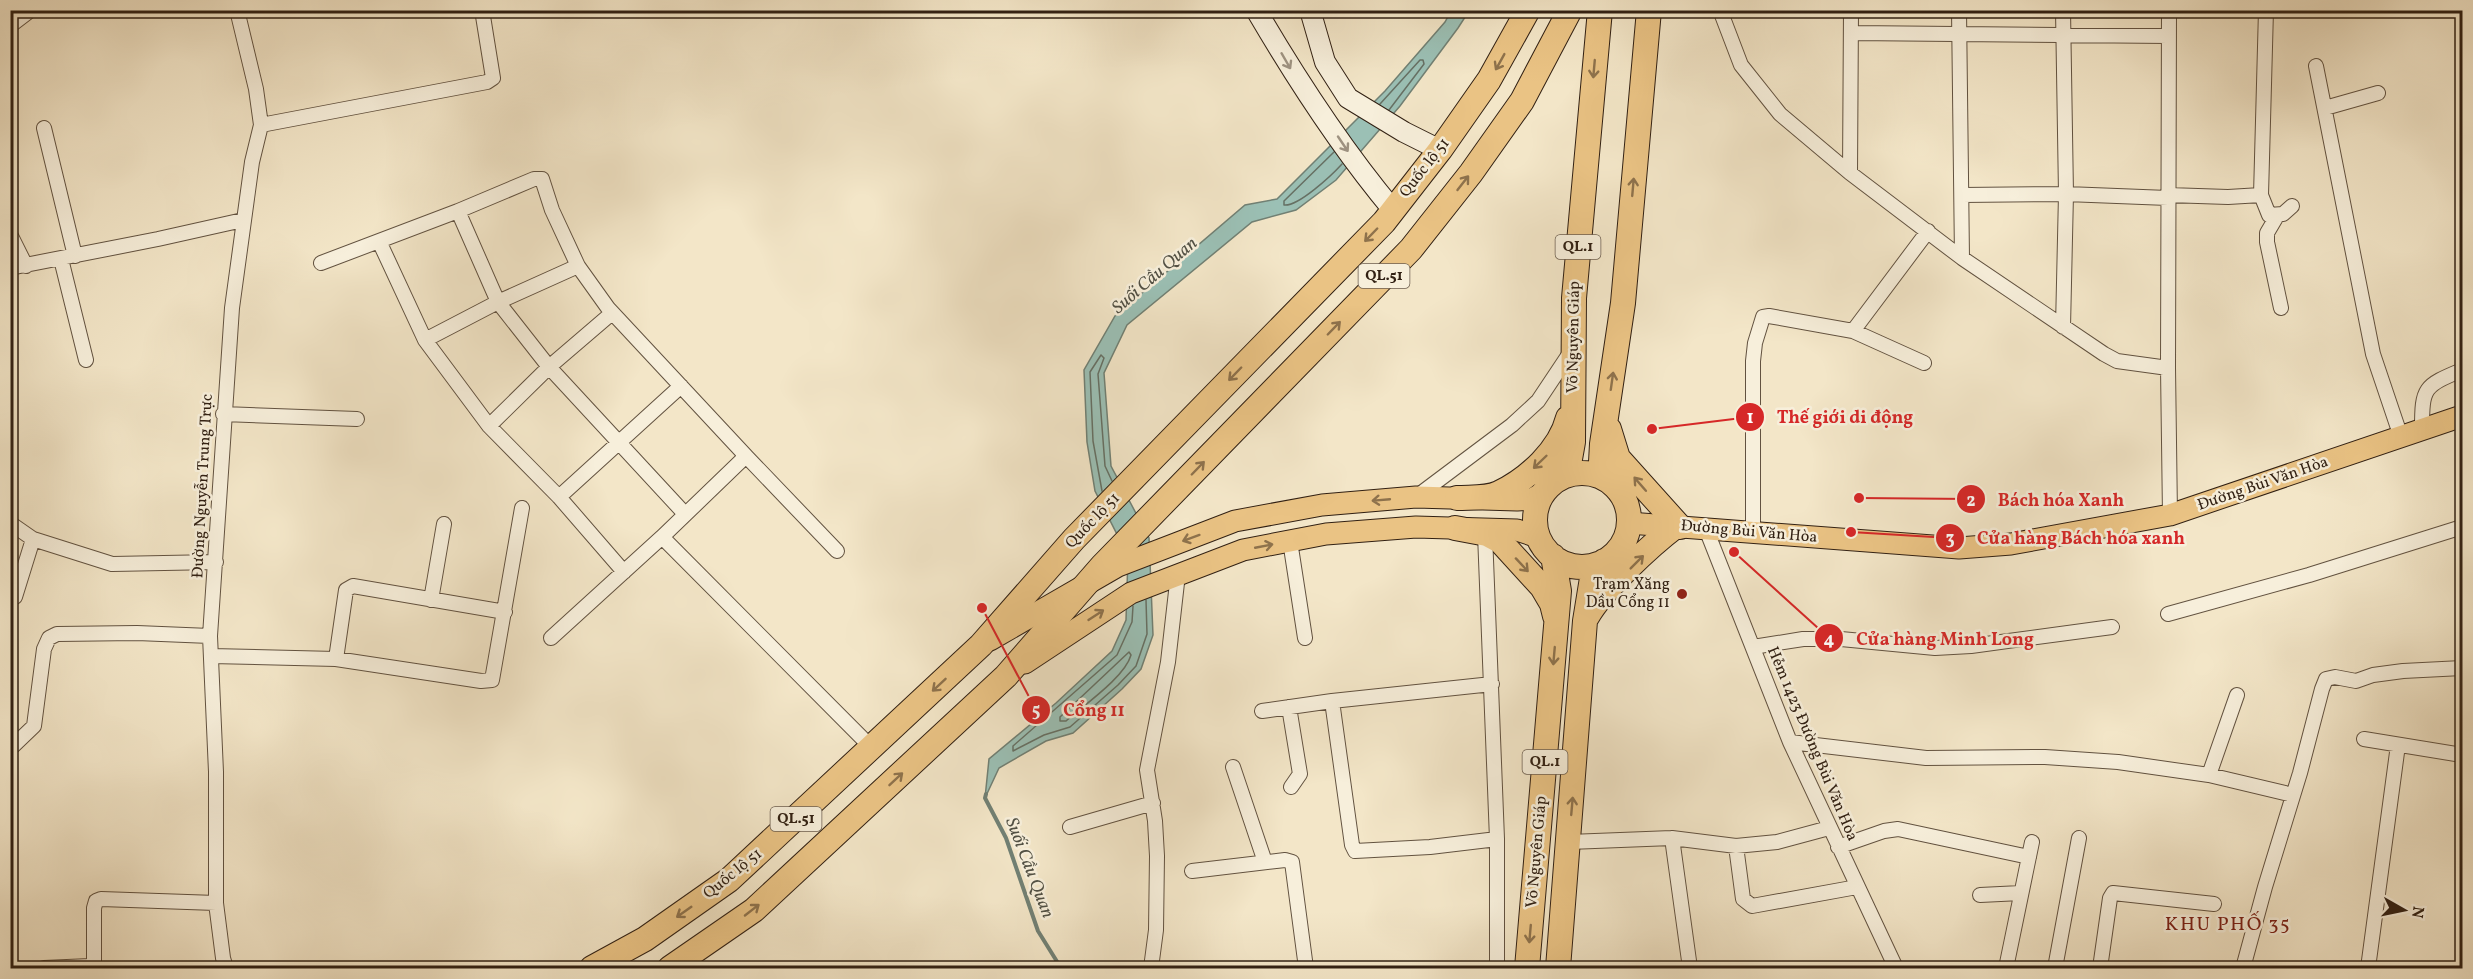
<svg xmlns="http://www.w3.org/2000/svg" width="2473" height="979" viewBox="0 0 2473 979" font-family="Vollkorn,serif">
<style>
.water{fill:#9bc0b5;stroke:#718074;stroke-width:1.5}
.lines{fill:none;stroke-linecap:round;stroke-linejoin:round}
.shore{stroke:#667064;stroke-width:1.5}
.stream{stroke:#718074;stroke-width:4}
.street-casing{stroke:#625240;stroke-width:16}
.secondary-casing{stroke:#312013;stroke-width:22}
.primary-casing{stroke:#312013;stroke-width:23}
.highway-casing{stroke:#312013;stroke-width:26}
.street{stroke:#f7efdb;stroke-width:14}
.secondary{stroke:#f7efdb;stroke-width:20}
.primary{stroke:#eac384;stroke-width:21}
.highway{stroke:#eac384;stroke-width:24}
.oneway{stroke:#9e9281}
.oneway2{stroke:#8e724c}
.poi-dot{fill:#8f2418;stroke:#f7efdb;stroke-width:2}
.labels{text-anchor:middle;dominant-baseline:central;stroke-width:5;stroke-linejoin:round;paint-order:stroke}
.shield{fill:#f7efdb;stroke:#6c5e4f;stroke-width:1.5}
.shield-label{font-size:15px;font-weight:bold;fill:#312013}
.street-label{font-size:16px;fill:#312013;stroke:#f7efdb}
.poi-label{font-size:16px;fill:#312013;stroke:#f7efdb;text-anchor:end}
.water-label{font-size:18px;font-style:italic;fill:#515044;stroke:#f7efdb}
.quarter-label{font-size:20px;letter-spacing:1.5px;fill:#7a1f14;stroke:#f7efdb}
.leader{fill:none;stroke:#d62828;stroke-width:2}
.callout-dot{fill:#d62828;stroke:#f7efdb;stroke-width:2}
.mark-label{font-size:18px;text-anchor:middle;font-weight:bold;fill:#fff}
.callout-label{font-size:18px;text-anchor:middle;font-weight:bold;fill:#d62828;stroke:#f7efdb;stroke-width:5;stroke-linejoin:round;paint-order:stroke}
</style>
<rect width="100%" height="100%" fill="#f3e6c8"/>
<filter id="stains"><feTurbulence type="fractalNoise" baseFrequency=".00333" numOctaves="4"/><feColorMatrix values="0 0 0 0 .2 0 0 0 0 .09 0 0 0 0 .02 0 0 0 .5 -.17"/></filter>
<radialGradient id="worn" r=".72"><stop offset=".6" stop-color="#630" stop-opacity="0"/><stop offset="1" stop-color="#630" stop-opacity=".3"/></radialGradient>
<!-- water -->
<path class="water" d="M 1451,11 L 1469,11 L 1458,28 L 1400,106 L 1336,180 L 1296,210 L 1252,222 L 1127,325 L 1104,373 L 1111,466 L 1149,538 L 1153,635 L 1141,669 L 1122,689 L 1073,733 L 1046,741 L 999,768 L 985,798 L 989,759 L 1056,703 L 1112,651 L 1126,620 L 1128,556 L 1095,491 L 1087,442 L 1084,370 L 1115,316 L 1245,205 L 1277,199 L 1385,91 L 1445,22 Z"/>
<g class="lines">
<!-- shore -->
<path class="shore" d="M 1380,104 L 1420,60 L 1423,60 L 1424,64 L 1389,110
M 1334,152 L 1284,201 L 1284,205 C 1298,207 1332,175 1342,164
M 1102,491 L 1093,441 L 1090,372 L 1101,355 L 1104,358 L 1098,374 L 1105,466 L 1112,481
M 1133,606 L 1132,622 L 1117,655 L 1013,746 L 1013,751 L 1044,735 L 1070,727 L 1118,685 L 1136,666 L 1147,634 L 1146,600
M 1129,652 L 1131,655 C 1125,677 1084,705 1066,721 L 1060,721 L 1060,717 Z"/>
<!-- stream -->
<path class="stream" d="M 986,794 L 985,798 L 1006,838 L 1038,931 L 1061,968"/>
<defs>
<path id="street" d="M 1720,10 L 1741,65 L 1780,114 L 1850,173 L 1962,258 L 2104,354 L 2117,361 L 2168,368
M 1959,10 L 1962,258
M 2169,10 L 2168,368 L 2170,515
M 10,26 L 31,10
M 1852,33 L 2169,36
M 2316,66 L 2373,354 L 2401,437
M 2325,108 L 2378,93
M 261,125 L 487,82 L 493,78 L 482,10
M 44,128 L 75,256
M 1850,173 L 1851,10
M 1962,195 L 2066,194 L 2168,198
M 2168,195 L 2228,197 L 2261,195 L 2266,10
M 2261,195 L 2269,215 L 2283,214 L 2292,206
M 458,211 L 498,302 L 549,367 L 685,514
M 2277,216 L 2267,233 L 2267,242 L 2281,308
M 10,234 L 26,266
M 379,241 L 425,340 L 489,426 L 559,497 L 624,572
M 61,259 L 86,360
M 321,263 L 458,211 L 534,179 L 542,179 L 552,210 L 578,266 L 608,308 L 746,456 L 662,537 L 872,748
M 10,268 L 158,239 L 243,220
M 2063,327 L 2066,194 L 2063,10
M 1853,331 L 1924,363
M 425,340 L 498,302 L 578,266
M 223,414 L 357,419
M 489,426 L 549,367 L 612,313
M 2422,429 C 2422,387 2424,386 2462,370
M 746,456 L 837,551
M 559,497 L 681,386
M 1416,497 L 1512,425 L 1538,401 L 1570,353
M 10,523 L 33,539 L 112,564 L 216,562
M 1706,529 L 1790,742 L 1896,968
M 1753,533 L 1753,361 L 1755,343 L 1763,317 L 1769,316 L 1853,331 L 1928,231
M 1485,534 L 1497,839 L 1497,968
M 1290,541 L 1305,638
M 10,600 L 15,597 L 33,539
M 431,600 L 444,524
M 2168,614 L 2309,575 L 2462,527
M 551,638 L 662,537
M 1753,647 L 1803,639 L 1841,639 L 1935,648 L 1971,646 L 2112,627
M 211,656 L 336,659 L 481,681 L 492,680 L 522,508
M 336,659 L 346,590 L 353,586 L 505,612
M 1492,684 L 1332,701 L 1352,845 L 1355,851 L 1430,847 L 1497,839
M 1289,707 L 1300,774 L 1291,787
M 1262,711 L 1332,701
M 2364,739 L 2462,755
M 1790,742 L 1926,758 L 2045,757 L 2118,762 L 2209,775 L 2293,795
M 10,749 L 34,726 L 44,649 L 49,638 L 57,634 L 137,633 L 210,636
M 1233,767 L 1265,862
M 2209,775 L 2237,695
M 1070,827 L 1153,803
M 1672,838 L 1690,968
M 1569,842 L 1672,838 L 1736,846 L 1777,842 L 1829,828
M 1736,846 L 1743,899 L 1752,906 L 1857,887
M 1838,847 L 1884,831 L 1898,829 L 2029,857
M 1192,871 L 1285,860 L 1292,862 L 1306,968
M 1980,895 L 2021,893
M 44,968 L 90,966 L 94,961 L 94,908 L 96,901 L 101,899 L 216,903
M 226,968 L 223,958 L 216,903 L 216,772 L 210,636 L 232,308 L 252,162 L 261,125 L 256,89 L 237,10
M 1151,968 L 1156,930 L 1157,856 L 1155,821 L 1147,770 L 1168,662 L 1178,574
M 2006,968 L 2032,842
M 2055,968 L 2079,838
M 2100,968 L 2110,898 L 2113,893 L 2214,904
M 2243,968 L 2265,887 L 2300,773 L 2322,689 L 2326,679 L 2335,677 L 2356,681 L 2373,675 L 2403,671 L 2462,668
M 2368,968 L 2398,745"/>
<path id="secondary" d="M 1256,10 C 1297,80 1341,148 1393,210
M 1310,10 L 1325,62 L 1348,98 L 1404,132 L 1440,150"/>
<path id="primary" d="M 1629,523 L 1959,548 L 2011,544 L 2170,515 L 2462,416
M 990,640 L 1118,566 L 1235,521 L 1322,505 L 1416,497 L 1517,500 L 1532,499 L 1543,493
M 1025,663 L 1131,593 L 1243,550 L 1326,534 L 1416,527 L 1517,530 L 1538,537"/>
<path id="highway" d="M 1609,429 L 1618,458 L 1680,527
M1535 520a47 47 0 1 1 94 0a47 47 0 1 1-94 0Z
M 1557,480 L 1570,459 L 1573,442 L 1574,298 L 1600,10
M 1607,480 L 1601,462 L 1602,444 L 1623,303 L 1649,10
M 1457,498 C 1470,497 1487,499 1499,493 C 1528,479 1560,450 1568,418
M 1455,528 L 1487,534 L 1500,541 L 1542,587 L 1552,604 L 1555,616
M 1587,617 C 1602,590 1651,545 1676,526
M 592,968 L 645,939 L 729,880 L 981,645 L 1074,539 L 1384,222 L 1440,150 L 1489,80 L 1528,10
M 670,968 L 754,910 L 1006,676 L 1102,566 L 1411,249 L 1471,173 L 1522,101 L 1570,10
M 1527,968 L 1559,591 L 1553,556
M 1558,968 L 1585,621 L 1592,578 L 1604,561"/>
</defs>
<!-- street casing -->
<use href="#street" class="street-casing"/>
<!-- secondary casing -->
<use href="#secondary" class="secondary-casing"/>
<!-- primary casing -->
<use href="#primary" class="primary-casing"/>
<!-- highway casing -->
<use href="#highway" class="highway-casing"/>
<!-- street -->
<use href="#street" class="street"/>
<!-- secondary -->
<use href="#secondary" class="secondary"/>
<!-- primary -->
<use href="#primary" class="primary"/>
<!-- highway -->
<use href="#highway" class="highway"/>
</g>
<!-- one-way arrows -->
<defs><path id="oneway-shaft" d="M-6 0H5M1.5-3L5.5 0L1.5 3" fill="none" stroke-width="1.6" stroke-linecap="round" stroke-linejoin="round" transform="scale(1.5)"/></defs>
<g class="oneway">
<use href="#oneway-shaft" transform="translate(1286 61) rotate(60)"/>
<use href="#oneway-shaft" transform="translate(1343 144) rotate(56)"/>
</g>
<g class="oneway2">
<use href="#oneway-shaft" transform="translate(1500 62) rotate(119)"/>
<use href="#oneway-shaft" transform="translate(1594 69) rotate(95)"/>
<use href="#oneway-shaft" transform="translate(1463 183) rotate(-52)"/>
<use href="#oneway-shaft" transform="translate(1633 187) rotate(-85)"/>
<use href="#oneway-shaft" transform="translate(1371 235) rotate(134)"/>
<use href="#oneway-shaft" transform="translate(1334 328) rotate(-46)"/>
<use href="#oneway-shaft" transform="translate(1235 374) rotate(134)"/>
<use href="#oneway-shaft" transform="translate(1612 381) rotate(-82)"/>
<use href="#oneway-shaft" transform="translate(1540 462) rotate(136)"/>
<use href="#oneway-shaft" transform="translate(1198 468) rotate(-46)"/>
<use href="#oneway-shaft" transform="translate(1640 484) rotate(-131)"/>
<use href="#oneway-shaft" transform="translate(1381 500) rotate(175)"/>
<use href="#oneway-shaft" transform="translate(1191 538) rotate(160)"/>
<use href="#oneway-shaft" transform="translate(1264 546) rotate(-11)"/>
<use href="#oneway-shaft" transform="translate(1637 562) rotate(-45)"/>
<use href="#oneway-shaft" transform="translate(1522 565) rotate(47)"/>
<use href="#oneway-shaft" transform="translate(1096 615) rotate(-33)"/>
<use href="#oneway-shaft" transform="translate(1554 656) rotate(95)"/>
<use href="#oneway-shaft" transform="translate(939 685) rotate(137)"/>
<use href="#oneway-shaft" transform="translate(896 779) rotate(-43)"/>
<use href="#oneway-shaft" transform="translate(1572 806) rotate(-85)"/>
<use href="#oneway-shaft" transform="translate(752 910) rotate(-38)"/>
<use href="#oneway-shaft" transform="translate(684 912) rotate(145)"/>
<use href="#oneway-shaft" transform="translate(1530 934) rotate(95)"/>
</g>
<!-- markers -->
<circle class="poi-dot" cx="1682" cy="594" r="6"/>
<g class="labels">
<!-- shield labels -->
<g class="shield">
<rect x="1555.5" y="235" width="45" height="24" rx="4.5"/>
<rect x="1358.5" y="264" width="51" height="24" rx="4.5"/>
<rect x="1522.5" y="750" width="45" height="24" rx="4.5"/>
<rect x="770.5" y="807" width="51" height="24" rx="4.5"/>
</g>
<g class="shield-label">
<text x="1578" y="247">QL.1</text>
<text x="1384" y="276">QL.51</text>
<text x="1545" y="762">QL.1</text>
<text x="796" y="819">QL.51</text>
</g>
<!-- street labels -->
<g class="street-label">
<text transform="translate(1425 168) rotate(-52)">Quốc lộ 51</text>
<text transform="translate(1574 337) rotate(-89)">Võ Nguyên Giáp</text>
<text transform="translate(2263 484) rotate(-19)">Đường Bùi Văn Hòa</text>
<text transform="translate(203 486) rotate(-87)">Đường Nguyễn Trung Trực</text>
<text transform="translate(1093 521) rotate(-46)">Quốc lộ 51</text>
<text transform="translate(1749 532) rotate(5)">Đường Bùi Văn Hòa</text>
<text transform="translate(1812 744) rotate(67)">Hẻm 1423 Đường Bùi Văn Hòa</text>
<text transform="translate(1537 852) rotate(-85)">Võ Nguyên Giáp</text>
<text transform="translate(733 874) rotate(-39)">Quốc lộ 51</text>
</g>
<!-- poi labels -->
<g class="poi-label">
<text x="1670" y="585">Trạm Xăng<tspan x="1670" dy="18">Dầu Cổng 11</tspan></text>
</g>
<!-- water labels -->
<g class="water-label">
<text transform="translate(1155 276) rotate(-41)">Suối Cầu Quan</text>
<text transform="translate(1029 868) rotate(69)">Suối Cầu Quan</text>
</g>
<!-- quarter labels -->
<g class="quarter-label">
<text x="2228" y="925">KHU PHỐ 35</text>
</g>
</g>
<!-- callouts -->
<path class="leader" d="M1652 429L1750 417M1859 498L1971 499M1851 532L1950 538M1734 552L1829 638M982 608L1036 710"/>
<g class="callout-dot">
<circle cx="1652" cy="429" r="6"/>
<circle cx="1859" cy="498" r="6"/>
<circle cx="1851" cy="532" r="6"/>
<circle cx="1734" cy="552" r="6"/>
<circle cx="982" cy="608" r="6"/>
<circle cx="1750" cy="417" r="15"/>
<circle cx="1971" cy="499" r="15"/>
<circle cx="1950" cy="538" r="15"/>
<circle cx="1829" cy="638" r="15"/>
<circle cx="1036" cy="710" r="15"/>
</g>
<g class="mark-label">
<text x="1750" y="423">1</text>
<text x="1971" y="506">2</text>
<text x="1950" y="544">3</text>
<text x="1829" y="645">4</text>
<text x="1036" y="716">5</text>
</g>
<g class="callout-label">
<text x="1845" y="423">Thế giới di động</text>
<text x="2061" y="506">Bách hóa Xanh</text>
<text x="2081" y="544">Cửa hàng Bách hóa xanh</text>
<text x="1945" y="645">Cửa hàng Minh Long</text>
<text x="1094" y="716">Cổng 11</text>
</g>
<!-- margin -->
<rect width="2473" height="979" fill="none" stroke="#f3e6c8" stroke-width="36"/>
<rect x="12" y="12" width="2449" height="955" fill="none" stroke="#312013" stroke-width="3"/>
<rect x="18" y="18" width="2437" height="943" fill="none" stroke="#312013" stroke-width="1.5"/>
<!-- north arrow -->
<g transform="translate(2404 910) rotate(99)" stroke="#f7efdb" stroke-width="4.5" paint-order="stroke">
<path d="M0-4.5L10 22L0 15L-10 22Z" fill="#312013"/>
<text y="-9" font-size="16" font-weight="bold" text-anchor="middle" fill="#312013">N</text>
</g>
<rect width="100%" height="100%" filter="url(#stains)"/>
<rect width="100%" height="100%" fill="url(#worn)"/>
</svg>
